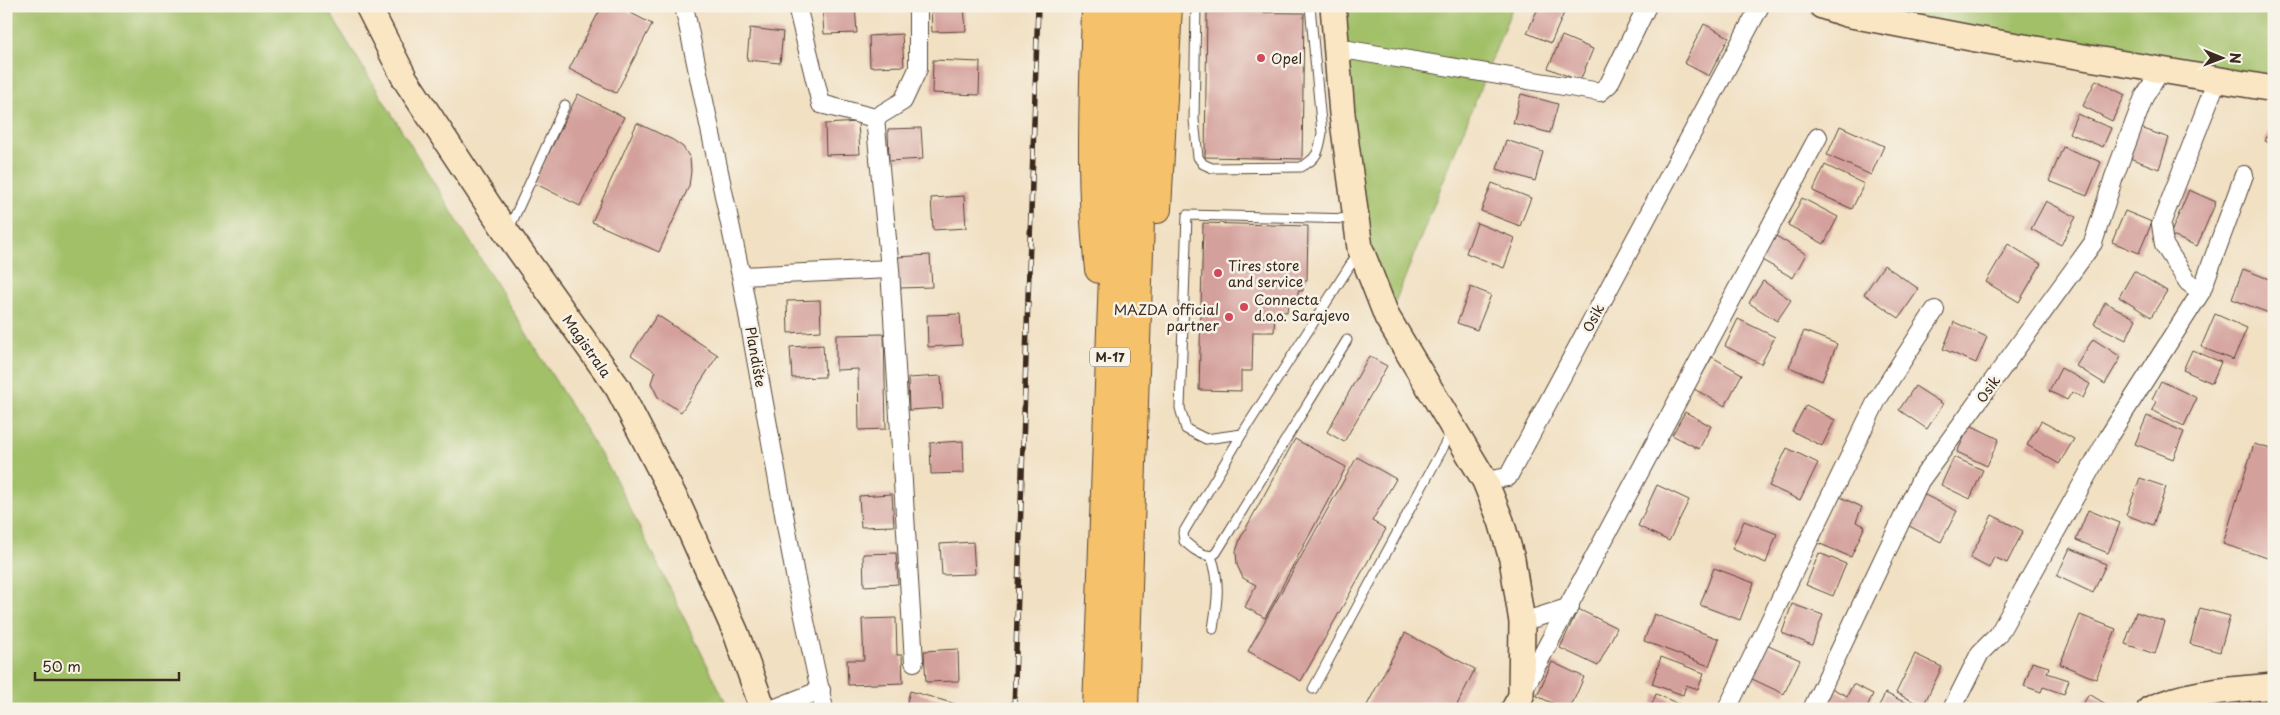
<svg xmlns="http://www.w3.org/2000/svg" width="2280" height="715" viewBox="0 0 2280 715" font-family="'Playpen Sans',sans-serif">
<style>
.green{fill:#a1c068;stroke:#6e7543}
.building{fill:#d4a09b}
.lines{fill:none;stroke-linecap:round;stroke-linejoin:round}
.lane-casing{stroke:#564537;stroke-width:11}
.street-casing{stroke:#564537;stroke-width:20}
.secondary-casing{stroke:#564537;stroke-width:28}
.highway-casing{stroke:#564537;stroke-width:30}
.lane{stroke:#fff;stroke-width:9}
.street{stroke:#fff;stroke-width:18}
.secondary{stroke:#fbe6c4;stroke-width:25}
.highway{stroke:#f5c16b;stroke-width:28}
.rail-casing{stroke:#3b2a1e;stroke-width:5.5}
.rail{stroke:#f7f3e8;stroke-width:4;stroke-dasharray:11;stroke-linecap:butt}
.poi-dot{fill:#d1495b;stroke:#f7f3e8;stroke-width:2}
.labels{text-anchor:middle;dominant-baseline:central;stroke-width:5;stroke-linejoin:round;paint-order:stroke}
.shield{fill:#f7f3e8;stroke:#73665b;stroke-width:1}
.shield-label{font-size:12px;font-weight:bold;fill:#3b2a1e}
.poi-label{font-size:14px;fill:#3b2a1e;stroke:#f7f3e8;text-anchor:start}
.street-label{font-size:14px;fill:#3b2a1e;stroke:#f7f3e8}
</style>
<rect width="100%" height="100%" fill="#f7f3e8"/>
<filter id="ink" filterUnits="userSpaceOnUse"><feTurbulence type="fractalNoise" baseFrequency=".02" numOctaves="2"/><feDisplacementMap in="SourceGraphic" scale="10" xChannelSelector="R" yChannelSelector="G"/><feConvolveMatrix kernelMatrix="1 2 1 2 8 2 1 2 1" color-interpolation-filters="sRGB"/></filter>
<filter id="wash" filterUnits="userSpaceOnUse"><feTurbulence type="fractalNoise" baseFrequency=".0096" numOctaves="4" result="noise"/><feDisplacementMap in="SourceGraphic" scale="20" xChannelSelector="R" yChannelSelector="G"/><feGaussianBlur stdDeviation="1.12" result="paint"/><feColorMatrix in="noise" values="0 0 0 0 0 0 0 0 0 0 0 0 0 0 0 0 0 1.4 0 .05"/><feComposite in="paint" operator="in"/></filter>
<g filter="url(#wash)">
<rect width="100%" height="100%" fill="#f1e0c2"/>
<!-- green -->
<path class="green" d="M 6,6 L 327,6 L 337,25 L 614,476 L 729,709 L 6,709 Z
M 1329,6 L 1513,6 L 1390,315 L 1373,283 Z
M 1813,6 L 2274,6 L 2274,84 Z"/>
<g id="blocks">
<!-- building -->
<path class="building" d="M 602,6 L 627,6 L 625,10 L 652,24 L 616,93 L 569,69 Z
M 822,6 L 855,6 L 857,33 L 824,34 Z
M 931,6 L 964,6 L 966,31 L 932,32 Z
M 968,6 L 1001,6 L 1001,8 L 968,10 Z
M 1539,6 L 1567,6 L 1551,43 L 1527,33 Z
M 1207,12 L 1304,13 L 1302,159 L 1205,157 Z
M 1704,24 L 1729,37 L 1709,76 L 1684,63 Z
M 750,28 L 783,32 L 780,63 L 747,60 Z
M 902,34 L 904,66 L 870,67 L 869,36 Z
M 1562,36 L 1593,49 L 1580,81 L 1548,68 Z
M 933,60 L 980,62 L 979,95 L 932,93 Z
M 2096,80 L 2125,95 L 2112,121 L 2083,106 Z
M 578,94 L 624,117 L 580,206 L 534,183 Z
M 1521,94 L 1558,104 L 1550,133 L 1513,123 Z
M 2077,114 L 2111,128 L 2103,147 L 2069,133 Z
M 2274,121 L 2274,145 L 2265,141 Z
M 858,122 L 860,154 L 826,155 L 825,124 Z
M 637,123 L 673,140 L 683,147 L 690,158 L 691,171 L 689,186 L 659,252 L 592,222 Z
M 1840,126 L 1884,146 L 1871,175 L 1827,155 Z
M 2138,127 L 2169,138 L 2159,169 L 2127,157 Z
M 921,128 L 923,159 L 889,161 L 888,129 Z
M 1506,140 L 1543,152 L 1535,181 L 1497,169 Z
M 2063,147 L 2101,162 L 2087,196 L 2049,181 Z
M 1825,165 L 1864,184 L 1852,209 L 1813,191 Z
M 1492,183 L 1531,198 L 1520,226 L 1481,211 Z
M 2189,190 L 2216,202 L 2197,246 L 2170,235 Z
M 964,196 L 966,228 L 933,230 L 931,198 Z
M 1802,198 L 1838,217 L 1824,244 L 1788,225 Z
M 2046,201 L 2076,217 L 2061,245 L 2031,229 Z
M 2125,211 L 2152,222 L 2139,253 L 2112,242 Z
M 1203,223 L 1308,226 L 1307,281 L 1303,281 L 1303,291 L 1298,291 L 1298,303 L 1288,303 L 1287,312 L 1275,311 L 1274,332 L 1253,332 L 1252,371 L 1241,371 L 1241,391 L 1199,390 Z
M 1477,223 L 1515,238 L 1504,268 L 1466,253 Z
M 1776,236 L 1806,254 L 1793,278 L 1762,260 Z
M 2008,244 L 2041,264 L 2019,302 L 1986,282 Z
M 930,255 L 932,287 L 899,288 L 897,257 Z
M 1884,265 L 1919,289 L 1899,318 L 1864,294 Z
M 2243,269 L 2274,281 L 2274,315 L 2232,299 Z
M 2134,271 L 2167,291 L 2151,317 L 2119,297 Z
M 1763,281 L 1791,300 L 1777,321 L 1749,303 Z
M 1471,287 L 1491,295 L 1477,330 L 1457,323 Z
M 820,300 L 821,331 L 788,333 L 787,301 Z
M 2105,302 L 2136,319 L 2126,340 L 2094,324 Z
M 960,314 L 962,345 L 928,347 L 927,315 Z
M 2215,314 L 2247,328 L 2233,360 L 2201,347 Z
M 657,315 L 718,355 L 681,412 L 658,397 L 651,383 L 655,371 L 631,355 Z
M 1738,319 L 1775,337 L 1761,364 L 1725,346 Z
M 1954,322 L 1987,337 L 1976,363 L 1943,349 Z
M 1804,331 L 1837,344 L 1822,381 L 1789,367 Z
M 884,334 L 886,429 L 859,430 L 858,369 L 836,370 L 836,335 Z
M 2093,339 L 2121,357 L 2105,384 L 2076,366 Z
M 823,345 L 825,377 L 792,378 L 790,347 Z
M 2192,350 L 2221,362 L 2212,383 L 2183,370 Z
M 1369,356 L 1387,366 L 1344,442 L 1327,432 Z
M 1712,357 L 1742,374 L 1725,406 L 1694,389 Z
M 2061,368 L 2090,384 L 2083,398 L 2072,392 L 2067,400 L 2049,391 Z
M 941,376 L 943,408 L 909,410 L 908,378 Z
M 2161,381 L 2197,398 L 2184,426 L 2152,410 L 2156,401 L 2152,399 Z
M 1915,386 L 1943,404 L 1927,429 L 1899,410 Z
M 1806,405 L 1835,420 L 1822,446 L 1792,431 Z
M 1685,412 L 1711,426 L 1699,449 L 1672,435 Z
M 2147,416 L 2184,432 L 2173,459 L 2135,444 Z
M 2041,421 L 2074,439 L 2059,464 L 2027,445 Z
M 1970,425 L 1999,439 L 1987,466 L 1957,452 Z
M 1295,439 L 1346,467 L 1265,618 L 1245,607 L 1256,585 L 1243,578 L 1237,565 L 1236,551 L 1241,537 Z
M 963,441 L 964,473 L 931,474 L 930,443 Z
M 2254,444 L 2274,450 L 2274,560 L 2223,544 Z
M 1787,448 L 1818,463 L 1800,500 L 1769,486 Z
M 1357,457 L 1396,479 L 1372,521 L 1386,529 L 1301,681 L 1248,651 Z
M 1954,457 L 1983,470 L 1970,499 L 1941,485 Z
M 2140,478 L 2166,487 L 2153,525 L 2126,515 Z
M 1657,485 L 1689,500 L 1669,541 L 1638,526 Z
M 892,494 L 894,526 L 861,527 L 859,496 Z
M 1923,494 L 1957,511 L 1941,542 L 1907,525 Z
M 1838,496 L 1862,507 L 1856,522 L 1865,526 L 1851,557 L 1818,543 Z
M 2088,510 L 2120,523 L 2108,553 L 2076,540 Z
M 1992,515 L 2023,531 L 2007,563 L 1994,557 L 1989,568 L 1970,558 Z
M 1744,521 L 1777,534 L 1766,563 L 1732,549 Z
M 973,542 L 975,574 L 942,575 L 940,544 Z
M 2070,548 L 2106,564 L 2093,593 L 2057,576 Z
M 896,553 L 898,584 L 864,586 L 863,554 Z
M 1819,553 L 1846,564 L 1833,596 L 1806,585 Z
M 1714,568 L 1754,583 L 1740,620 L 1700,605 Z
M 1792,604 L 1823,615 L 1812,645 L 1782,633 Z
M 2200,608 L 2230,616 L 2220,652 L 2190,644 Z
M 1578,609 L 1617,628 L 1598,666 L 1560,648 Z
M 2136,612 L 2165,622 L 2155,654 L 2125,644 Z
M 1654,614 L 1719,639 L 1709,666 L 1644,641 Z
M 2080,615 L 2116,629 L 2096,679 L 2060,664 Z
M 896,618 L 897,655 L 902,655 L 903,683 L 848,685 L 847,660 L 864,660 L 862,619 Z
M 1405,633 L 1475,669 L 1455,709 L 1365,709 Z
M 1766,645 L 1800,660 L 1784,694 L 1750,678 Z
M 958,649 L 959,681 L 926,682 L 924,651 Z
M 1915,654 L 1942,667 L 1923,706 L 1896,693 Z
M 1661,657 L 1704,673 L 1698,689 L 1686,685 L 1683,695 L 1652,684 Z
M 1552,662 L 1584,677 L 1570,709 L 1565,709 L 1537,696 Z
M 2032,662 L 2049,667 L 2047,673 L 2069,680 L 2064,694 L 2043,687 L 2041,692 L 2024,686 Z
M 1853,684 L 1873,694 L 1866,709 L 1818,709 L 1829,687 L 1847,696 Z
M 910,691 L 959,705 L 958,709 L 905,709 Z
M 1885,693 L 1919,709 L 1878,709 Z
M 1656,694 L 1690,709 L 1650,709 Z
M 2089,694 L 2109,706 L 2107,709 L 2080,709 Z"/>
</g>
</g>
<g filter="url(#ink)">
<use href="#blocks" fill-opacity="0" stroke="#564537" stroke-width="1"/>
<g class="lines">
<defs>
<path id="lane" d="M 1196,6 L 1194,120 L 1198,157 L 1203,164 L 1212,168 L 1301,167 C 1318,158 1319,151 1322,133 L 1310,6
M 508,231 L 565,105
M 1347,340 L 1216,553 L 1211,556 C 1200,555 1192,548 1184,541 L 1183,533 L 1242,434 L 1358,253
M 1242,434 L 1206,439 L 1186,429 L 1180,408 L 1187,215 L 1353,219
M 1211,556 C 1221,582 1217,603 1213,629
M 1313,689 L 1452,431"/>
<path id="street" d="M 684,6 L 741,276 L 795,575 L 824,709
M 797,6 L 821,104 L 875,118 L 903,101 L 918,69 L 918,6
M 1337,48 L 1600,92 L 1609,84 L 1647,6
M 875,118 L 890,269 L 914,662
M 741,276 L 890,269
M 2201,292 L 2188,282 L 2164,245 L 2161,224 L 2217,80
M 1485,481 L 1508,477 L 1760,6
M 1522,622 L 1570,607
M 1523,691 L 1818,137
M 773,709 L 821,690
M 1727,709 L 1877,400 L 1935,310
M 1812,709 L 1920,481 L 2093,243 L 2114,177 L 2144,97 L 2161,70
M 1952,709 L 1980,653 L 1998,635 L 2109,436 L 2201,292 L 2244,175"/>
<path id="secondary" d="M 368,6 L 405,79 L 507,233 L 618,388 L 679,506 L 736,633 L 763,709
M 1333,6 L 1342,114 L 1360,248 L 1387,317 L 1485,481 L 1501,521 L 1512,559 L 1522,622 L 1521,696 L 1514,709
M 1822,6 L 1846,14 L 1976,39 L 2274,89
M 2150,709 C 2189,691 2232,690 2274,686"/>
<path id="highway" d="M 1096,6 C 1094,94 1089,182 1099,269
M 1157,209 L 1168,6
M 1097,709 L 1123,6
M 1124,709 L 1147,6"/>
</defs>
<!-- lane casing -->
<use href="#lane" class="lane-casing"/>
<!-- street casing -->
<use href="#street" class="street-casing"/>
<!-- secondary casing -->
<use href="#secondary" class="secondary-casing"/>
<!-- highway casing -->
<use href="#highway" class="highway-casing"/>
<!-- lane -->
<use href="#lane" class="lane"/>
<!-- street -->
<use href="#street" class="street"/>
<!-- secondary -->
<use href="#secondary" class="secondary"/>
<!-- highway -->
<use href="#highway" class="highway"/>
<defs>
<path id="rail" d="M 1014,709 L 1038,6"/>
</defs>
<!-- rail casing -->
<use href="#rail" class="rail-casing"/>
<!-- rail -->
<use href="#rail" class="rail"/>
</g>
</g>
<!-- markers -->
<g class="poi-dot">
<circle cx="1261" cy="58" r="5"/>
<circle cx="1218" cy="273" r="5"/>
<circle cx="1244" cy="307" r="5"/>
<circle cx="1229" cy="317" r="5"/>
</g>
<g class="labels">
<!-- shield labels -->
<rect class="shield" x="1090" y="347.5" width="40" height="19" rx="4"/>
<g class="shield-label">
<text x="1110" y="357">M-17</text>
</g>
<!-- poi labels -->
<g class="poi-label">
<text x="1271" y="58">Opel</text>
<text x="1228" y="265">Tires store<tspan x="1228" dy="16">and service</tspan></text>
<text x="1254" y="299">Connecta<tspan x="1254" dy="16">d.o.o. Sarajevo</tspan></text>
<text x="1219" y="309" text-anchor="end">MAZDA official<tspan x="1219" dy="16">partner</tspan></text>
</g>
<!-- street labels -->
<g class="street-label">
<text transform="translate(1593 318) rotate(-62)">Osik</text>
<text transform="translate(587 346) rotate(55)">Magistrala</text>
<text transform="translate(756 357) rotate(80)">Plandište</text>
<text transform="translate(1988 389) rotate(-54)">Osik</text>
</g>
</g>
<!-- margin -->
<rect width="2280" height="715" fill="none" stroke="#f7f3e8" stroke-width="25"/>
<!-- north arrow -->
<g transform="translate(2222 58) rotate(91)" stroke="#f7f3e8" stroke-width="4" paint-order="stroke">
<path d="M0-4L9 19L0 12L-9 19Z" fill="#3b2a1e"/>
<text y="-8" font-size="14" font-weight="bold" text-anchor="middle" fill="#3b2a1e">N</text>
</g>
<!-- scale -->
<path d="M35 672v8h144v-8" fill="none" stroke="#3b2a1e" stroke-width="2.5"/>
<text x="42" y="672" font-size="15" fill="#3b2a1e" stroke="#f7f3e8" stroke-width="4" paint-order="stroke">50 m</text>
</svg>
